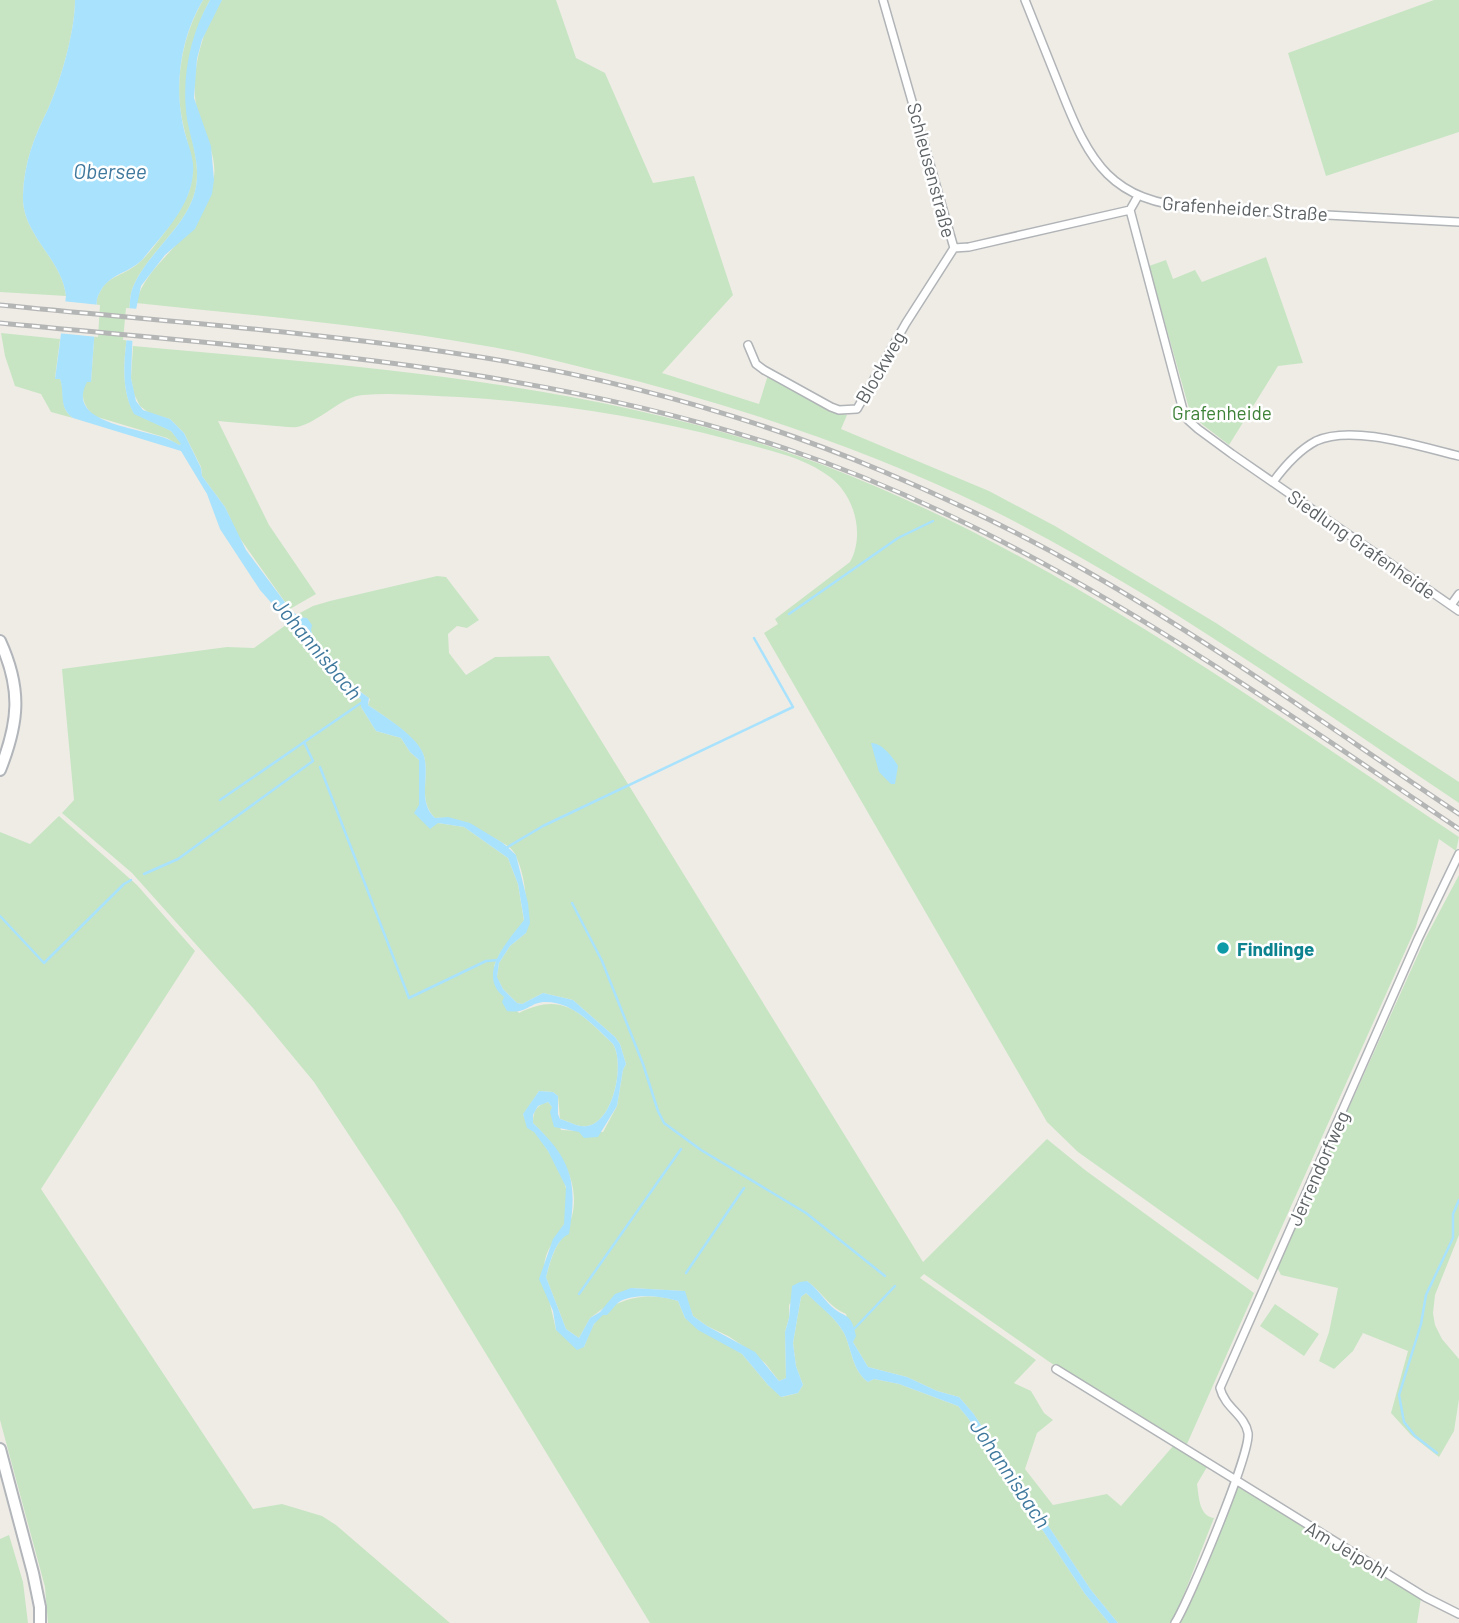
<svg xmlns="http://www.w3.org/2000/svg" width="1459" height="1623" viewBox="0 0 1459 1623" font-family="Barlow,sans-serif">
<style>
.green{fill:#c7e5c3}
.water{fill:#a9e2fc}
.pier{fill:#efece6}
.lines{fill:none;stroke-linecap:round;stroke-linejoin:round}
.stream{stroke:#a9e2fc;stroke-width:2.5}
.minor-casing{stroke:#b1b4b7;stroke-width:10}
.secondary-casing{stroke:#b2b6ba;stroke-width:14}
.minor{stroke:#fff;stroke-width:7}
.secondary{stroke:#fff;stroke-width:10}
.rail-casing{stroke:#b4b5b5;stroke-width:5}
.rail{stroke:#fff;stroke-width:2.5;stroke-dasharray:8;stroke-linecap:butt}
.culture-dot{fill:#0f9aa8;stroke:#fff;stroke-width:2.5}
.labels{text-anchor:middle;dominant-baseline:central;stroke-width:5;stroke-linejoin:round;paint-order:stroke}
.street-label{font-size:19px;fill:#5d6265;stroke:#fff}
.park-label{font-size:19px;fill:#3e8238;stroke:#fff}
.culture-label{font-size:19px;font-weight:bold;fill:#0d838f;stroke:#fff;text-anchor:start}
.water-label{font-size:21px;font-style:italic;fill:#3f789d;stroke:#fff}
</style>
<rect width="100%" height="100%" fill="#efece6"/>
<!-- green -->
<path class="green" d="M 0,0 L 75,0 C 75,31 61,80 48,109 C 34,137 24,163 23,195 C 21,235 62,258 66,296 L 0,292 Z
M 203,0 L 210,0 C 193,29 182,86 188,119 C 192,147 203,169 193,198 C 181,231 147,254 133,287 C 129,297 130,308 129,319 C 126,349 118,385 134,413 L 171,431 L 182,444 L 179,445 L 167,438 L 94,416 C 84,407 79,394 86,382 L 91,382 L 97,299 C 105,276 118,278 135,266 C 149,257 184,208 189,192 C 198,164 187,147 182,119 C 174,80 183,34 203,0 Z
M 222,0 L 556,0 L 576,58 L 605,73 L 653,183 L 694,176 L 733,295 L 662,373 L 759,404 L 768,375 L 828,411 L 847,415 L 841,429 L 989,491 L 1055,526 L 1216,623 L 1459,782 L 1459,803 C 1305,700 1154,590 988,508 C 862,447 729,403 593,370 C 556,361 518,351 480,345 C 366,325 251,315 136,303 C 142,279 159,264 175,246 C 181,239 211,188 213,181 C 219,160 204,132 198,113 C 188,80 202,27 222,0 Z
M 1434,0 L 1459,0 L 1459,132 L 1326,176 L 1288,53 Z
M 1266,257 L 1303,363 L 1278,366 L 1229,445 L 1203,425 L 1190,412 L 1149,266 L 1166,260 L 1173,279 L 1195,270 L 1202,282 Z
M 1,333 L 60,339 L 55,378 L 60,379 C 66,394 58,407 73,418 L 51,412 L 41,394 L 15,386 L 5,356 Z
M 133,346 C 365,367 602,382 823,465 C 1051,552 1257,702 1459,837 L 1456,851 L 1439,839 L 1416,927 L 1258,1280 L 1078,1152 L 1047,1122 L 764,633 L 778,624 L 775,619 L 850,562 C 865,535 855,496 830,477 C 803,456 763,449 731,440 C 639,416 554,403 459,397 C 428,396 395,392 363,395 C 342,396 318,423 297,427 C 291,428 282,426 276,426 C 256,424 237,423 218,421 L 269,525 L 316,594 L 290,609 L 239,537 L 225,507 L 202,476 L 201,467 L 184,433 L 170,419 L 149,413 L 140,406 L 134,394 L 131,378 Z
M 437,576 L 446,577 L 479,620 L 467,628 L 457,626 L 448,634 L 449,653 L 466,675 L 495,657 L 549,656 L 923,1262 L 1047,1139 L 1085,1170 L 1254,1293 L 1187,1444 L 1109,1400 L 1048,1361 L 924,1274 L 920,1278 L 1036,1360 L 1014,1383 L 1031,1391 L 1044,1413 L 1053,1420 L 1037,1433 L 1025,1469 L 1053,1505 L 1107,1494 L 1121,1506 L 1174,1445 L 1207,1467 L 1197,1484 C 1199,1497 1199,1516 1214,1518 L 1177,1612 L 1170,1623 L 1118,1623 L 1091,1590 L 973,1413 L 959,1397 L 937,1391 L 907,1377 L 868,1367 L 853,1342 L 846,1314 C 829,1307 822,1292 807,1281 L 789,1305 L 789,1318 L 785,1332 L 786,1378 L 779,1381 L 765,1363 L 751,1351 L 728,1336 L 707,1326 L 693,1316 L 684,1291 L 631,1288 L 590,1318 L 579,1338 L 566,1329 L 546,1277 C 549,1266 553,1251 560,1241 C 564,1233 569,1225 572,1216 C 581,1180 558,1147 533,1123 C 533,1112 536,1105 548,1102 L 552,1107 L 561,1130 L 603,1132 L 617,1106 L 623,1070 L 626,1064 L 620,1044 L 615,1037 L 573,1000 L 543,993 L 522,1004 L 517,1003 L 503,989 L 497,977 L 499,963 L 510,946 L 526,933 C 527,907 527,881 516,856 C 513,848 503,843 496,839 C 475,827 460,816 435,818 C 417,800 430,778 424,756 C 418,737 384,716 368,705 L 370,699 C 337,673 323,653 303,617 L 296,615 L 313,606 L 330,601 Z
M 290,622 L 325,664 L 336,685 L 361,699 L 361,707 L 376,731 L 401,738 L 410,752 L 419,760 L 419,806 L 438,823 L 464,827 L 508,858 L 518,884 L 524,921 L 500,953 L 494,966 L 504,997 L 519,1013 C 564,990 582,1015 613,1044 C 625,1063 614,1122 587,1126 C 579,1128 568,1121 560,1119 L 558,1096 L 553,1092 L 539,1091 L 523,1115 C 542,1144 580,1185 565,1222 C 560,1235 548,1245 545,1260 C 541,1277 553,1312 556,1330 L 584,1347 C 587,1340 589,1333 593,1326 C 610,1297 648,1291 678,1301 L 685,1318 L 742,1354 L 768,1385 L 782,1397 L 798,1393 L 803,1385 L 796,1366 L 793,1343 L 801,1297 L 806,1293 C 819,1305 835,1317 844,1333 C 852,1350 852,1370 868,1382 L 874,1379 L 899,1384 L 958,1406 L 968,1418 L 1085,1594 L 1109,1623 L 650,1623 L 399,1211 L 314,1082 L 252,1007 L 132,873 L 62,813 L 74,800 L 62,669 L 227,647 L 254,648 Z
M 59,816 L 137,885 L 195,951 L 41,1189 L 253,1509 L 282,1504 L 322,1516 L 336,1525 L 450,1623 L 48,1623 L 45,1587 L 0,1420 L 0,832 L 30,844 Z
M 1459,875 L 1459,1235 L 1435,1295 L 1433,1313 L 1435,1325 L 1442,1339 L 1459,1359 L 1459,1399 L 1454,1431 L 1439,1457 L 1411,1435 L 1391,1413 L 1408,1351 L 1363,1333 L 1353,1351 L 1334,1369 L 1319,1361 L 1329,1332 L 1338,1288 L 1281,1275 L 1277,1267 L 1425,939 Z
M 1275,1304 L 1319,1334 L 1304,1356 L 1260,1326 Z
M 1238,1487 L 1421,1598 L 1417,1623 L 1178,1623 L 1184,1615 Z
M 9,1535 L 23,1582 L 28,1623 L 0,1623 L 0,1539 Z"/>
<!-- water -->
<path class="water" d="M 75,0 L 203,0 C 181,36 174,84 183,125 C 186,141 195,157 193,173 C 191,207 162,235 142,260 C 125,276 106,273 97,299 L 91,382 L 87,382 C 62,429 158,427 179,445 L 181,444 L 171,431 L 134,414 C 118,385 126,349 129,319 C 130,308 129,296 133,287 C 147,254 181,231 193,198 C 203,169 192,147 187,119 C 181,79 190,34 210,0 L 222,0 L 202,40 L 197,59 L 194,98 L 211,146 L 214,180 L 212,194 L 195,229 L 165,255 L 141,286 L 133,324 L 131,378 L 136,401 L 143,410 L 170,419 L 184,433 L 201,468 L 202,476 L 225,507 L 246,550 L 290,609 L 299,617 L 307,618 L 312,625 L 311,630 L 313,637 C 330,661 345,682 369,698 L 368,705 C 384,716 419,737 424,756 C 430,778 417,801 435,818 L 448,817 L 470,823 L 503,843 L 516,855 L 528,903 L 530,923 L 526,933 L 510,946 L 499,963 L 497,977 L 503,989 L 517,1003 L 522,1004 L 543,993 L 573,1000 L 615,1037 L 620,1044 L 626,1064 L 623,1070 L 617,1106 L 598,1137 L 584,1138 L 579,1132 L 554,1127 L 550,1112 L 552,1107 L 548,1102 L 538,1106 L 533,1115 L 533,1123 C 572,1160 578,1182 569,1234 C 555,1240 550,1263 546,1277 L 566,1329 L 579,1338 L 590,1318 L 600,1312 L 615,1294 L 631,1288 L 685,1291 L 693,1316 L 707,1326 L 755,1352 L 779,1381 L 786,1378 L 785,1332 L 789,1318 L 792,1286 L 800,1282 L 807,1281 C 817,1288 823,1298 831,1306 C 845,1319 851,1311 856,1336 L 853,1342 L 868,1367 L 907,1377 L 937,1391 L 959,1397 L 973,1413 L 1091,1590 L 1118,1623 L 1109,1623 L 1085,1594 L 968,1418 L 958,1406 L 899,1384 L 874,1379 L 868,1382 C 852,1370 852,1350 844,1333 C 835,1317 819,1306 806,1293 L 801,1297 L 793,1343 L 796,1366 L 803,1385 L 798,1393 L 781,1397 L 768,1385 L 742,1354 L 698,1330 L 685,1318 L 678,1301 C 662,1296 634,1293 619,1302 C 615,1305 611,1311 607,1315 L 603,1315 L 594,1324 L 584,1347 L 577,1350 L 556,1330 L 553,1311 L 539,1279 L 553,1239 L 564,1224 L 566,1187 L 548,1151 L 534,1132 L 527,1128 L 523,1114 L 539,1091 L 553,1092 L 558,1096 L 558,1114 L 560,1119 C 568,1121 579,1128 587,1126 C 614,1122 625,1063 613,1044 C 594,1026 573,1001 544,1002 C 529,1003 527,1014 507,1011 L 502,1002 L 504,997 C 476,974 508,941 524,920 L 518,884 L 508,858 L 464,827 L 438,823 L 430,829 L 414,813 L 419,805 L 419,760 L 410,752 L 401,738 L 376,731 L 361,707 L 361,699 L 336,685 L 325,664 L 260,590 L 220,529 L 207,494 L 181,451 L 73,418 C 58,407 65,393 60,379 L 55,379 L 66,296 C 62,258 21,235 23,195 C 24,163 34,137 48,109 C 61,80 75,31 75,0 Z
M 871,743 C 882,743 893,757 898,766 L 895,784 L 891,784 L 879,772 Z"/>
<!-- pier -->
<path class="pier" d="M 62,301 L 100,305 L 98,337 L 57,333 Z
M 126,308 L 139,309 L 135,341 L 123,340 Z"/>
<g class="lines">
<!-- stream -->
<path class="stream" d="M 789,614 L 898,538 L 933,521
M 320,767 L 409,998 L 486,961 L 499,960
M 220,800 L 361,703
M 506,848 L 543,826 L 793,707 L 754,638
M 144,874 L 178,859 L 313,761 L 304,742
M 572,903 L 602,961 L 643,1064 L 658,1111 L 664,1123 L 701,1150 L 806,1213 L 885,1276
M 0,916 L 44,963 L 124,884 L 131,880
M 686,1273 L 744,1188
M 579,1294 L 681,1149
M 854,1329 L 895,1286
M 1437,1453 L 1415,1436 L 1404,1422 L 1399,1395 L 1421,1324 L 1426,1295 L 1453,1238 L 1453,1214 L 1459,1200"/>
<defs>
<path id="minor" d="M 883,0 L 954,248
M 1025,0 C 1037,30 1049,60 1061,90 C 1090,164 1111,201 1196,208 L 1459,222
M 1138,196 L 1130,210 L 1183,410 L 1188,420 L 1198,429 L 1232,454 L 1459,611
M 954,248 L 969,247 L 1130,210
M 748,345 L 756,364 L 764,370 L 831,407 L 839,410 L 857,409 L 906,323 L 954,248
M 1273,482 C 1284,467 1299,450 1316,441 C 1352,424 1421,447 1459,456
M 1451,605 L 1459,594
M 1056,1369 L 1425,1597 L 1459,1614
M 1175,1623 C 1189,1601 1251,1453 1248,1433 C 1245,1415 1225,1408 1220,1388 L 1418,939 L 1459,854"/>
<path id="secondary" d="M 0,641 C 22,689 19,722 0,770
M 0,1449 L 33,1573 L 40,1607 L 40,1623"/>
</defs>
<!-- minor casing -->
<use href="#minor" class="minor-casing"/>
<!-- secondary casing -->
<use href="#secondary" class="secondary-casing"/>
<!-- minor -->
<use href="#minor" class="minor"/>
<!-- secondary -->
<use href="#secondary" class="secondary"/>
<defs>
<path id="rail" d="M 0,305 C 160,321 321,332 480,357 C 617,379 754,417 882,471 C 953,501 1022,534 1088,572 C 1216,645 1336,732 1459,814
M 0,323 C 265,349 533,364 787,449 C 1033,532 1245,685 1459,829"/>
</defs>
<!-- rail casing -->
<use href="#rail" class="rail-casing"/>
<!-- rail -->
<use href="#rail" class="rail"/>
</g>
<!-- markers -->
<circle class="culture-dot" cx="1223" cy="948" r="7"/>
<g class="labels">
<!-- street labels -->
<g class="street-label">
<text transform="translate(932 170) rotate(75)">Schleusenstraße</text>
<text transform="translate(1245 208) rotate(4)">Grafenheider Straße</text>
<text transform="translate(880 367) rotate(-60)">Blockweg</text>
<text transform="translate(1362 544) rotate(35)">Siedlung Grafenheide</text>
<text transform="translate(1318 1168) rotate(-66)">Jerrendorfweg</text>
<text transform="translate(1347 1549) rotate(31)">Am Jeipohl</text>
</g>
<!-- park labels -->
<g class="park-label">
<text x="1222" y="412">Grafenheide</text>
</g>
<!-- culture labels -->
<g class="culture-label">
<text x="1237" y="948">Findlinge</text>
</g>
<!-- water labels -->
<g class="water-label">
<text x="110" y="170">Obersee</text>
<text transform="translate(318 648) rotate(50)">Johannisbach</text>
<text transform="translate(1011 1473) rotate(56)">Johannisbach</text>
</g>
</g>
</svg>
